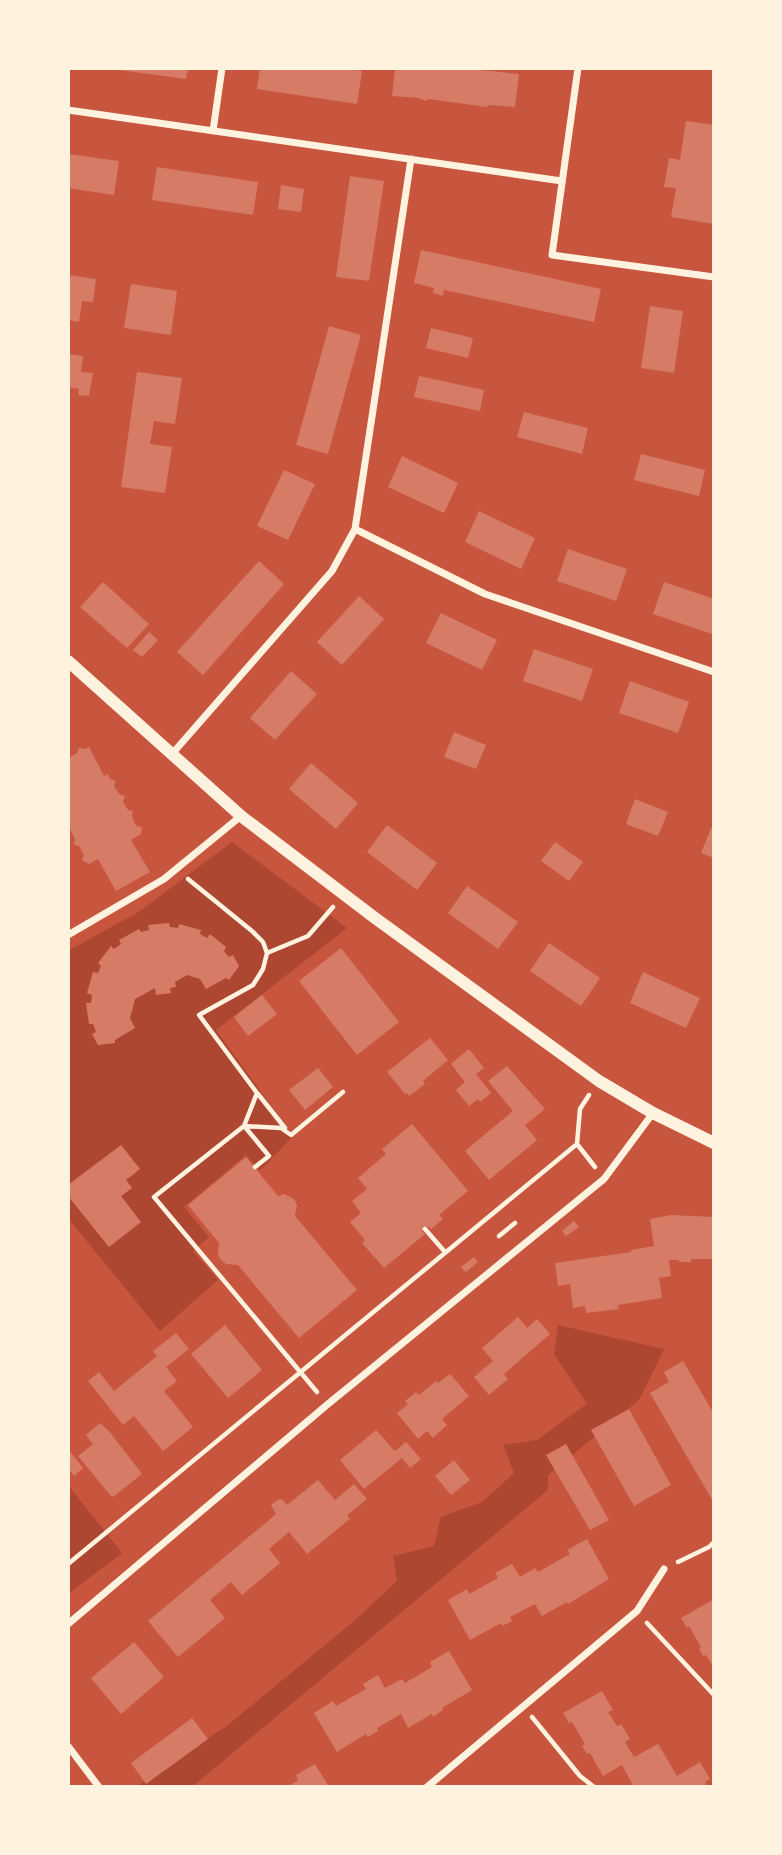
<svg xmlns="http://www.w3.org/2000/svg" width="782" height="1855" viewBox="0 0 782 1855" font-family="'Space Grotesk',sans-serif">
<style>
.green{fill:#ae4732}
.building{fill:#d67c66}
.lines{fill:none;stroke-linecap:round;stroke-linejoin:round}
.path{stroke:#fff3e0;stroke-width:4.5}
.minor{stroke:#fff3e0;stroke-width:7}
.tertiary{stroke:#fff3e0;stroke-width:12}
</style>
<rect width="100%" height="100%" fill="#c8553d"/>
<!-- green -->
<path class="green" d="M 232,842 L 347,928 L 216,1030 L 293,1136 L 260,1171 L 246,1155 L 184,1207 L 209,1237 L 193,1251 L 218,1280 L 160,1331 L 68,1218 L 68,1169 L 71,1166 L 68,1163 L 68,951 L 140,911 Z
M 558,1325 L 664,1349 L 639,1400 L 548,1475 L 548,1490 L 192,1787 L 136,1787 L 228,1725 L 354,1621 L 397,1581 L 393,1556 L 434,1546 L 441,1517 L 482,1502 L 514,1473 L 503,1445 L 537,1440 L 587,1404 L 554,1354 Z
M 68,1485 L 122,1553 L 68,1594 Z"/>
<!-- building -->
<path class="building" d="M 120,68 L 188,68 L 186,79 L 119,70 Z
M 260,68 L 345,68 L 362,71 L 357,104 L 257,89 Z
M 395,68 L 459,68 L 519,74 L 515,107 L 489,105 L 487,107 L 428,99 L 426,101 L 418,98 L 392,96 Z
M 686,121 L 714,125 L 714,224 L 671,217 L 676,188 L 664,187 L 669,158 L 680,160 Z
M 68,154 L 119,161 L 114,195 L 68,188 Z
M 157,167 L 258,182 L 253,215 L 152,200 Z
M 350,176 L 384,181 L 369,281 L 336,277 Z
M 281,185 L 304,189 L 301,212 L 278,209 Z
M 421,250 L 601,289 L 594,322 L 444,290 L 443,296 L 433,293 L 434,288 L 414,283 Z
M 68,275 L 96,279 L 93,302 L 82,301 L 79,322 L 68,320 Z
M 131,284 L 177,291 L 171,335 L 124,328 Z
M 650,306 L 683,311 L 674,373 L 641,368 Z
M 329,326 L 361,335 L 328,454 L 296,445 Z
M 431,328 L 473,338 L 468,358 L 426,348 Z
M 68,354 L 83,356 L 81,372 L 93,373 L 89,396 L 78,395 L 79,389 L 68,387 Z
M 137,372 L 182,378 L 175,424 L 154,421 L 150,444 L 172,447 L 165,493 L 121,487 Z
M 419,376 L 484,390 L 480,411 L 414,397 Z
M 524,412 L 588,428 L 582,454 L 517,437 Z
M 641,454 L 705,470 L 699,496 L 634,480 Z
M 402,456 L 458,483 L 444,513 L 388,487 Z
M 284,470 L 315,484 L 288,540 L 257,526 Z
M 479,511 L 535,538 L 521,569 L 465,542 Z
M 568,549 L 627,569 L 616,601 L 557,581 Z
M 259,561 L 284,584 L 203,675 L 177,652 Z
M 103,582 L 149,624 L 127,648 L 80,607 Z
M 664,582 L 714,599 L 714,629 L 712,634 L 653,614 Z
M 359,596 L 384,619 L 342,665 L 317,642 Z
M 441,613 L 497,640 L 482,670 L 426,643 Z
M 149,632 L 158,640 L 142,657 L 133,650 Z
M 534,649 L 593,669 L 582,701 L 523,681 Z
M 291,671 L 317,694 L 275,740 L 250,718 Z
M 630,681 L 689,702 L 678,733 L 619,713 Z
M 454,732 L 486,745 L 476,769 L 444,757 Z
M 89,747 L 104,776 L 108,774 L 110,779 L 116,781 L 114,786 L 119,794 L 125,796 L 123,802 L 128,810 L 133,811 L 132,817 L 136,826 L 142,827 L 141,834 L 131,840 L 150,872 L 116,891 L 98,859 L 89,864 L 82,860 L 84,855 L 79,846 L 74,845 L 75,839 L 71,831 L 68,830 L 68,757 L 70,757 L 77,753 L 79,748 L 85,749 Z
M 311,763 L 358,803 L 336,829 L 289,789 Z
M 635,799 L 668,812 L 658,836 L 626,824 Z
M 387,825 L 437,863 L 417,890 L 367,852 Z
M 711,828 L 714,829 L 714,858 L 701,853 Z
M 555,842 L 583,862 L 569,881 L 541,861 Z
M 467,886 L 518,922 L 498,949 L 448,913 Z
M 169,923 L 170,927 L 178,928 L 179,924 L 201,930 L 200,934 L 207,938 L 210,934 L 226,947 L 224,951 L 229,957 L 233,955 L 239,966 L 229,980 L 226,978 L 206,989 L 200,979 L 187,975 L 175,982 L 176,987 L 170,988 L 171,993 L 156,995 L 155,988 L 135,999 L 130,1018 L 135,1028 L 115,1040 L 115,1043 L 98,1045 L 92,1034 L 96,1032 L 93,1024 L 89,1024 L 86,1003 L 91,1003 L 92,995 L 87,993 L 93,972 L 98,973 L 101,966 L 98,963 L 111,946 L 114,949 L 121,944 L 119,940 L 139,929 L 141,932 L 149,930 L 148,925 Z
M 549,943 L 600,978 L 581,1006 L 530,971 Z
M 341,948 L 399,1022 L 357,1055 L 299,981 Z
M 643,972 L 700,998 L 686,1028 L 630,1003 Z
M 262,995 L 277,1014 L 248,1036 L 234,1017 Z
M 430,1038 L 448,1060 L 423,1081 L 425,1084 L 409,1096 L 407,1093 L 405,1094 L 387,1072 Z
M 469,1049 L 484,1068 L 476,1074 L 491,1093 L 480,1102 L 478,1099 L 469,1106 L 456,1090 L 465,1082 L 451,1064 Z
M 507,1066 L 545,1109 L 525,1125 L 537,1140 L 489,1180 L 465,1151 L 513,1111 L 488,1081 Z
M 318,1068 L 333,1087 L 305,1110 L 289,1090 Z
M 412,1124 L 468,1191 L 439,1215 L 443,1219 L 431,1229 L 428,1226 L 425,1229 L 422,1231 L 425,1234 L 384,1268 L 362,1243 L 365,1240 L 350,1222 L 361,1213 L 352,1201 L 367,1189 L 358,1178 L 386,1154 L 382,1149 Z
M 121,1145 L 140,1169 L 126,1180 L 132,1188 L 121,1196 L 141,1222 L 109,1247 L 68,1196 L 68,1185 Z
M 246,1157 L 278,1196 L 284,1194 L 294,1199 L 297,1205 L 295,1216 L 357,1290 L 299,1338 L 238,1265 L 226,1264 L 221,1260 L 218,1255 L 219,1243 L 188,1205 Z
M 671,1215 L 714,1217 L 714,1259 L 691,1259 L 691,1262 L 679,1262 L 679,1260 L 669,1260 L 671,1276 L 659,1278 L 662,1298 L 618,1305 L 619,1309 L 586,1313 L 585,1306 L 573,1308 L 570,1284 L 558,1286 L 555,1263 L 631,1252 L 631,1250 L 654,1246 L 650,1219 Z
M 574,1221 L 579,1227 L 566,1236 L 562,1231 Z
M 474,1257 L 478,1262 L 466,1272 L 461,1267 Z
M 518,1317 L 527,1328 L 537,1319 L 550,1334 L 504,1374 L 508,1379 L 489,1395 L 474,1377 L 493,1361 L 482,1348 Z
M 225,1325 L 262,1370 L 228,1398 L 191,1354 Z
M 176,1333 L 189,1349 L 166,1367 L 177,1381 L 164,1391 L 193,1427 L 163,1451 L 134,1416 L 123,1425 L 88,1381 L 99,1372 L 114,1391 L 157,1356 L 153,1351 Z
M 683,1361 L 714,1414 L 714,1503 L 650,1393 L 669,1382 L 664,1372 Z
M 450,1374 L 469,1396 L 442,1419 L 447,1425 L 433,1438 L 427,1431 L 418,1439 L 397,1413 L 408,1404 L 405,1401 L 416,1392 L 419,1395 L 436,1381 L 438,1383 Z
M 629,1409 L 671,1485 L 634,1506 L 591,1430 Z
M 100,1423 L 109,1431 L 142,1474 L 113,1497 L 110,1495 L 78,1456 L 93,1444 L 86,1435 Z
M 376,1430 L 392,1448 L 395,1451 L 406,1442 L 421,1459 L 410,1468 L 402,1458 L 364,1489 L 340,1460 Z
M 566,1444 L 609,1520 L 590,1530 L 546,1455 Z
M 68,1449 L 83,1468 L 74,1476 L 68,1468 Z
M 454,1460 L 470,1480 L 451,1495 L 435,1476 Z
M 318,1480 L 335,1500 L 354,1484 L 367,1499 L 347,1515 L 350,1519 L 307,1554 L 289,1532 L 269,1549 L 280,1563 L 242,1595 L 231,1582 L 210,1600 L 225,1618 L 178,1657 L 148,1621 L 275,1515 L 276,1514 L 271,1505 L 279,1499 L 283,1500 L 287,1505 Z
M 587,1539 L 609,1579 L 568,1604 L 567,1602 L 542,1616 L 535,1604 L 510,1617 L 512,1621 L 502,1626 L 501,1623 L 470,1640 L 448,1600 L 467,1589 L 469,1594 L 498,1578 L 495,1573 L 512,1564 L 520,1577 L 535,1568 L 538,1572 L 570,1554 L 567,1550 Z
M 714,1599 L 714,1668 L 706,1655 L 703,1656 L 699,1649 L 701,1647 L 689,1626 L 687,1628 L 681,1618 Z
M 134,1642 L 164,1677 L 121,1714 L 91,1678 Z
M 449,1651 L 472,1690 L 442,1708 L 443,1710 L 433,1717 L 432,1714 L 408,1728 L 401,1714 L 377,1728 L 378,1731 L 368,1737 L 366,1734 L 337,1752 L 314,1713 L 333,1701 L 336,1706 L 366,1689 L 363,1684 L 378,1675 L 385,1688 L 402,1679 L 405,1683 L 432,1667 L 430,1662 Z
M 602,1691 L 613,1710 L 608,1712 L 617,1726 L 621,1724 L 630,1739 L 625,1742 L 634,1757 L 658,1744 L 677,1776 L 700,1762 L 710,1779 L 705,1782 L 708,1787 L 634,1787 L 622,1765 L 603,1776 L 590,1753 L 587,1754 L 582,1746 L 585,1744 L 572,1722 L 569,1723 L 563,1713 Z
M 192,1718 L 208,1739 L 146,1784 L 131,1763 Z
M 315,1764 L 329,1787 L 287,1787 L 298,1780 L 296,1775 Z"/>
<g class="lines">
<!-- path -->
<path class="path" d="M 188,879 L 252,931 L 263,942 L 267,953 L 263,969 L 253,985 L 199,1015 L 257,1093 L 244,1126 L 154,1197 L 317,1392
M 267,953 L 308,936 L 333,907
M 258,1094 L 285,1128
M 244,1126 L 281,1128 L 291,1135 L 343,1092
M 245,1127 L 269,1156 L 255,1167
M 577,1144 L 580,1109 L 589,1095
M 425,1229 L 445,1252
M 499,1236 L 515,1223
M 678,1562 L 709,1547 L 714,1542
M 68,1564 L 577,1144 L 595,1167
M 647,1623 L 714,1695
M 532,1717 L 580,1776 L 594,1787"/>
<!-- minor -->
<path class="minor" d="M 578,68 L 552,255 L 714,277
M 68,110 L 562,181
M 213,131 L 222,68
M 355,529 L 485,594 L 714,672
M 172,754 L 332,571 L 355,529 L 411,159
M 68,935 L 164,879 L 241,816
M 68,1624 L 328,1404 L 604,1179 L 653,1113
M 68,1746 L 99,1787
M 427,1787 L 637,1611 L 664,1569"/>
<!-- tertiary -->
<path class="tertiary" d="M 68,661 L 241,816 L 375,918 L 599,1081 L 653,1113 L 714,1143"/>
</g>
<!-- border -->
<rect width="782" height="1855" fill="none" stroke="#fff3e0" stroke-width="140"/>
</svg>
